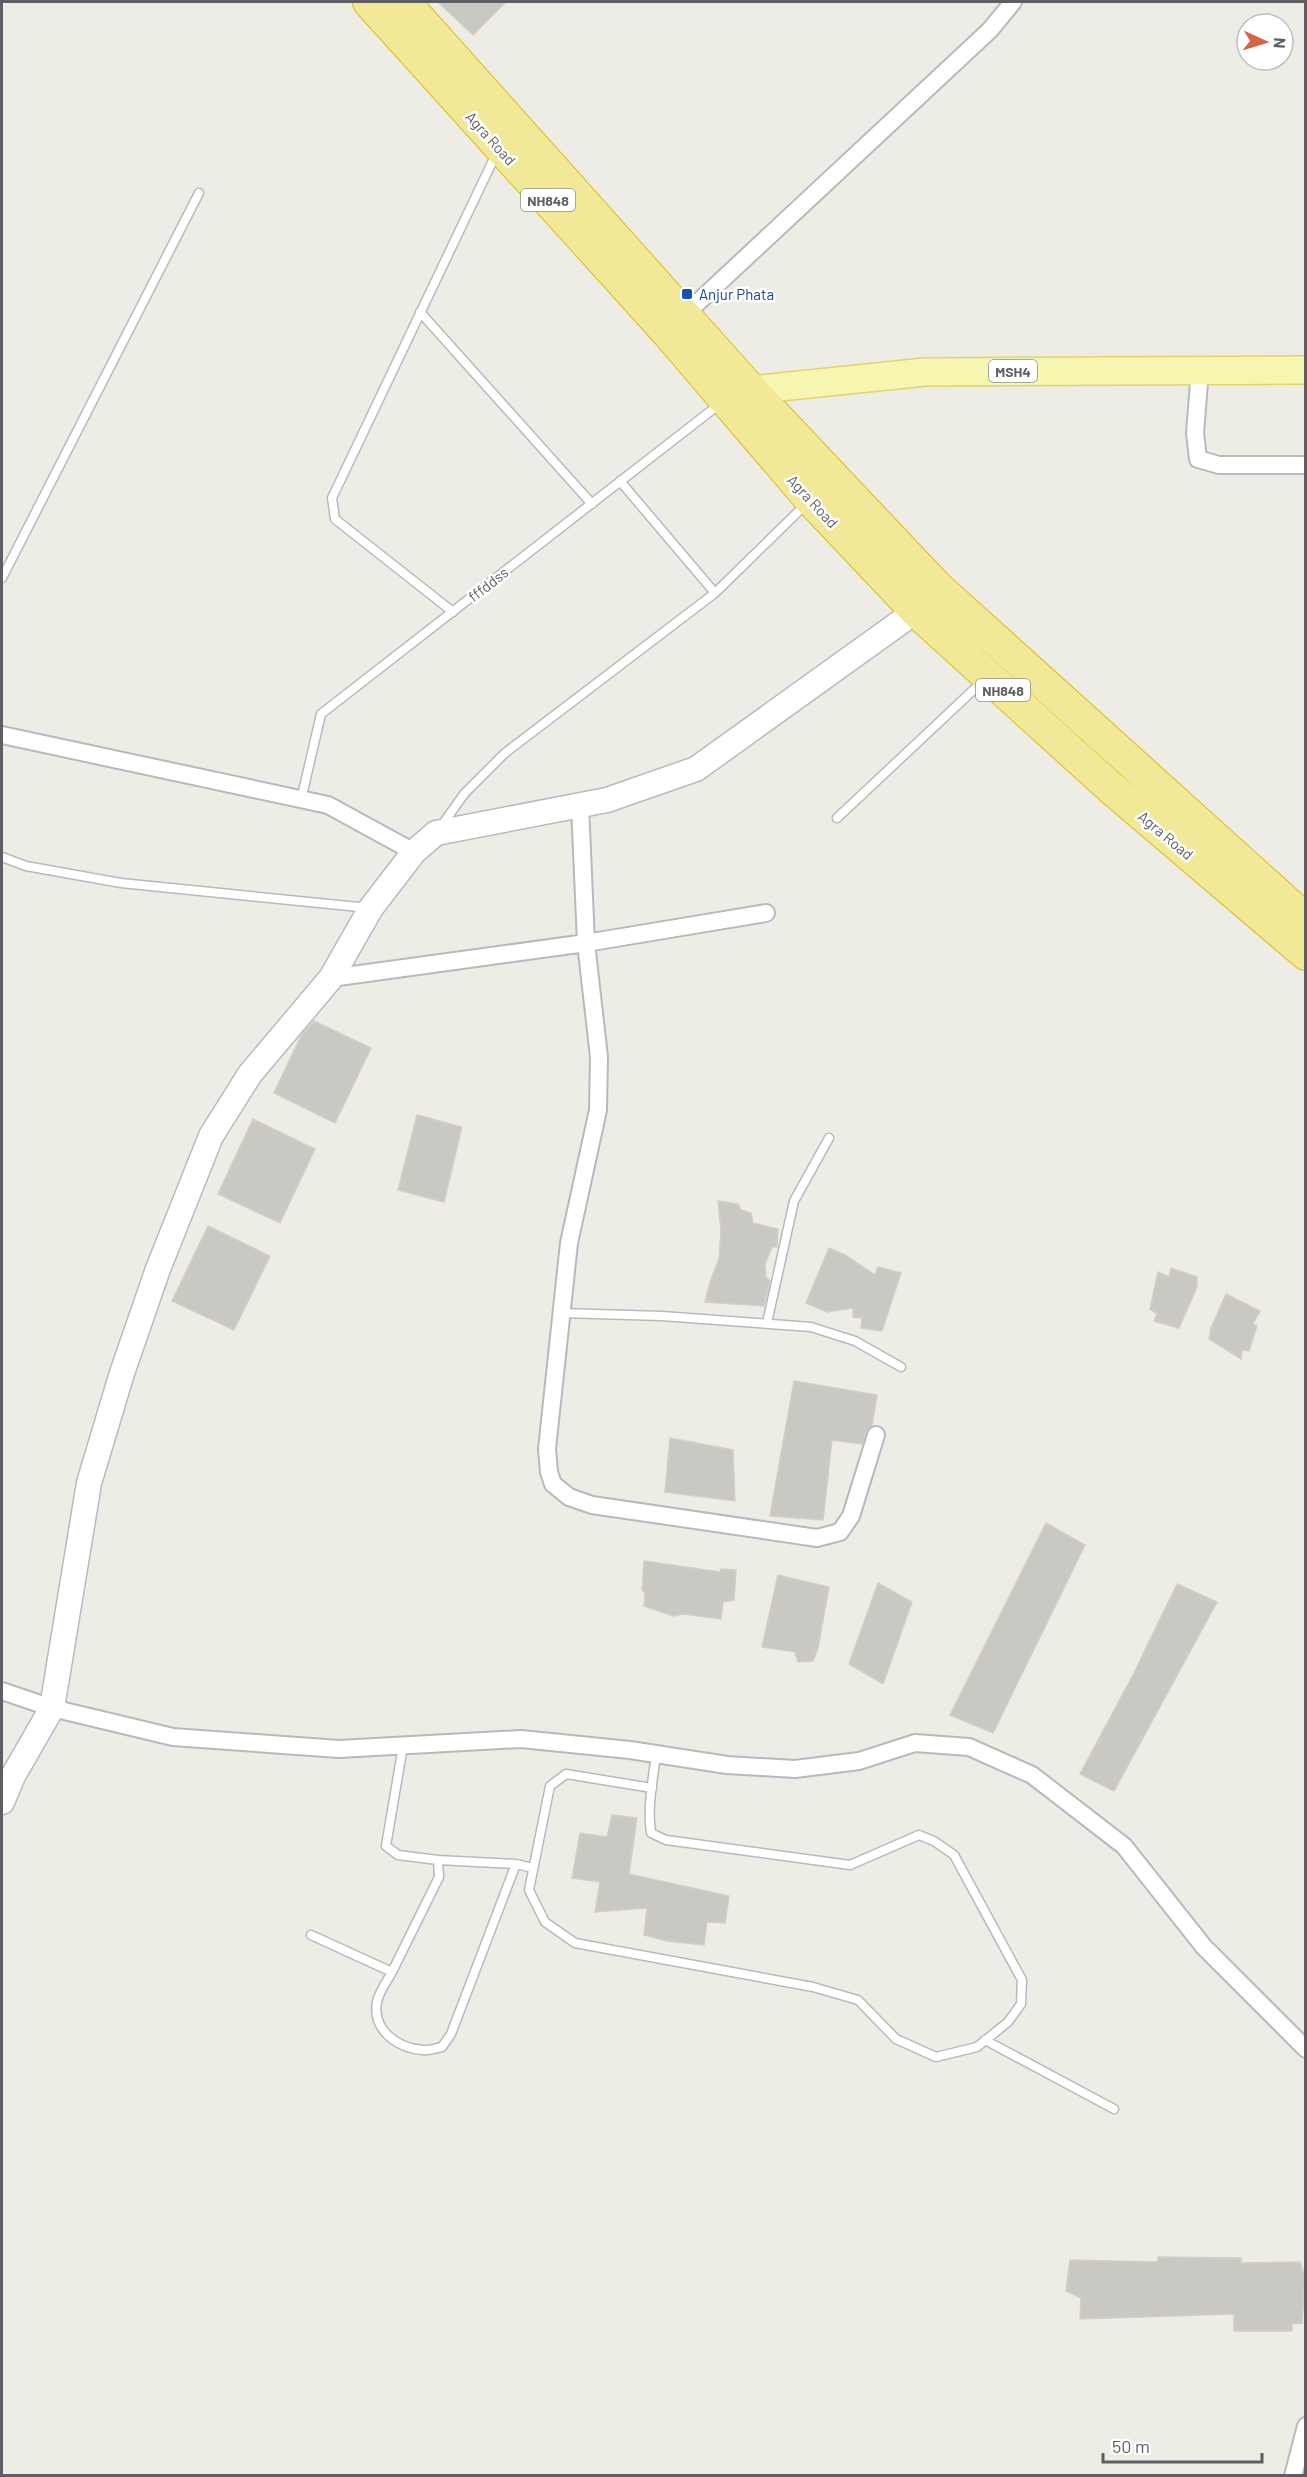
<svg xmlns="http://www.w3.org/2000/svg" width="1307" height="2477" viewBox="0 0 1307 2477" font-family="Barlow,sans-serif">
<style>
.building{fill:#c9c8c2;stroke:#d2d0c4;stroke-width:1.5}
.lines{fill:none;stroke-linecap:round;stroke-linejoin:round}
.lane-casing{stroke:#b8b9be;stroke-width:11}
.street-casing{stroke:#b8b9be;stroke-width:20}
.secondary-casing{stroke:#b9bac0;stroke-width:27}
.primary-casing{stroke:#e3d469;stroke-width:30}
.highway-casing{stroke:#dcbc17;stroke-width:34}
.lane{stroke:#fff;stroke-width:8}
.street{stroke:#fff;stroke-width:16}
.secondary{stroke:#fff;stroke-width:24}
.primary{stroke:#f7f6b1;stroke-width:27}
.highway{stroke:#f2e998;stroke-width:32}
.transit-dot{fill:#1a4fb4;stroke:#fff;stroke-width:2}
.labels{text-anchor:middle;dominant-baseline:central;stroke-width:5;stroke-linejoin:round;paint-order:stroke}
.shield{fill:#fff;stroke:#8e8f92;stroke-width:1.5}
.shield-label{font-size:14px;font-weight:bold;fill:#5d5f64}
.street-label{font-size:15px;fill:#5d5f64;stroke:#fff}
.transit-label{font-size:15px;fill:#164399;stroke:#fff;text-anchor:start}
</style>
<rect width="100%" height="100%" fill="#eeede5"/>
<!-- building -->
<path class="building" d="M 438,2 L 506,2 L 473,35 Z
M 314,1021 L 371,1048 L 335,1123 L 274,1093 L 301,1036 Z
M 417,1115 L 462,1127 L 444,1202 L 398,1190 Z
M 253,1119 L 315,1149 L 280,1223 L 218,1194 Z
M 718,1201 L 738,1204 L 741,1210 L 751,1213 L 753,1223 L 778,1229 L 777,1247 L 772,1247 L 765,1264 L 766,1277 L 770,1281 L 764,1306 L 705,1302 L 710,1282 L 719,1259 L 721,1231 Z
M 208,1226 L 270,1256 L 234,1330 L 172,1301 Z
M 829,1248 L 845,1255 L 875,1275 L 878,1267 L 901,1273 L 882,1331 L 861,1328 L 862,1318 L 853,1317 L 853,1308 L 827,1312 L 806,1303 Z
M 1171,1268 L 1197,1277 L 1197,1287 L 1179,1328 L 1154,1321 L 1157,1314 L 1150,1309 L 1158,1272 L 1169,1277 Z
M 1226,1294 L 1260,1311 L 1253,1324 L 1257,1326 L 1249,1351 L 1242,1350 L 1241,1359 L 1209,1339 L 1211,1328 Z
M 794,1381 L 877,1395 L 872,1426 L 866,1431 L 862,1444 L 832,1440 L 823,1520 L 770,1516 Z
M 670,1438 L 733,1450 L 735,1501 L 665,1492 Z
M 1046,1523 L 1085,1545 L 993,1733 L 950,1715 Z
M 644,1561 L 720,1572 L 721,1569 L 736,1570 L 734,1600 L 723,1602 L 721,1619 L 683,1614 L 673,1616 L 644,1606 L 645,1593 L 642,1590 Z
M 778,1575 L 829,1587 L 818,1648 L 813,1661 L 798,1662 L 795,1652 L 762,1647 Z
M 878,1583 L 912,1602 L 883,1684 L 849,1664 Z
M 1177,1584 L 1217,1602 L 1114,1791 L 1080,1774 L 1133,1675 Z
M 612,1815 L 637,1818 L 629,1874 L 729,1896 L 725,1923 L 707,1922 L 704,1945 L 667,1941 L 644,1935 L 647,1908 L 595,1912 L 600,1882 L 572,1878 L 580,1833 L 607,1837 Z
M 1158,2257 L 1241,2258 L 1241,2263 L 1300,2262 L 1305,2277 L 1302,2323 L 1292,2324 L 1292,2331 L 1234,2331 L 1234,2314 L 1080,2319 L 1081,2298 L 1066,2291 L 1070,2260 L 1158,2262 Z"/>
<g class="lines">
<defs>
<path id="lane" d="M 420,312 L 592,504
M 620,481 L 715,593
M 2,578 L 199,193
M 453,612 L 335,519 L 332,498 L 497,152
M 301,800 L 321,714 L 721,403
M 837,818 L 983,681
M 440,828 L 464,794 L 505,753 L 715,593 L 806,504
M 2,857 L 26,866 L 121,883 L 369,908
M 561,1313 L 662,1316 L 811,1327 L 855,1341 L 901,1367
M 767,1323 L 794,1201 L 829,1138
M 652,1788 L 566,1774 L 550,1786 L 529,1890 L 545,1922 L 575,1943 L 813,1987 L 858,2000 L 896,2039 L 936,2057 L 977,2047 L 1008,2022 L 1021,2004 L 1022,1980 L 954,1855 L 934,1841 L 919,1835 L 850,1865 L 666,1840 L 651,1833 C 647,1807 653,1780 656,1754
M 438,1860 L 516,1864
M 311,1935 L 392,1972 L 439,1877 L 438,1860 L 398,1855 L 386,1846 L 403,1746
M 392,1972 C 387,1981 379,1992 377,2002 C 372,2030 397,2048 423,2050 C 429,2051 436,2048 442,2047 L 451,2034 L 516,1864 L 533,1868
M 985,2040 L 1114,2109"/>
<path id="street" d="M 680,319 L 990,30 L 1013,2
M 1200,370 L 1195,433 L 1198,459 L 1219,465 L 1306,465
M 2,735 L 328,805 L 414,852
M 580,805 L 586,943 L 599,1057 L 598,1110 L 569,1243 L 547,1449 L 549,1472 L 553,1484 L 569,1497 L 592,1505 L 817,1538 L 840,1532 L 851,1516 L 876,1435
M 331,978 L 586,943 L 766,913
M 2,1691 L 52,1708 L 173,1737 L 339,1749 L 521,1739 L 630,1750 L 727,1765 L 795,1769 L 859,1761 L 915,1743 L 969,1747 L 1032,1775 L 1124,1846 L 1204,1947 L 1306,2049
M 1293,2476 L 1306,2426"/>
<path id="secondary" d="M 2,1802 L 13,1776 L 52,1708 L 89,1483 L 122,1373 L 158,1269 L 211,1136 L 250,1074 L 331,978 L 371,908 L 414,852 L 436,833 L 607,800 L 696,769 L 916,611 L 927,597"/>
<path id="primary" d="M 737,396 L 751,390 L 925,372 L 1306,370"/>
<path id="highway" d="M 369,2 L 668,333 L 810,499 L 916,611 L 1111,788 L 1306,954
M 404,2 L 751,390 L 936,586 L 1306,920"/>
</defs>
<!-- lane casing -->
<use href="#lane" class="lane-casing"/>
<!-- street casing -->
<use href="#street" class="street-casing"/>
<!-- secondary casing -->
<use href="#secondary" class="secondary-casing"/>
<!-- primary casing -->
<use href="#primary" class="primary-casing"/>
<!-- highway casing -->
<use href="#highway" class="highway-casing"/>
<!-- lane -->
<use href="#lane" class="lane"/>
<!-- street -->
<use href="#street" class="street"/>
<!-- secondary -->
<use href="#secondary" class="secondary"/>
<!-- primary -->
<use href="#primary" class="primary"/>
<!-- highway -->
<use href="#highway" class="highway"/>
</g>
<!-- markers -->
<rect class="transit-dot" x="681" y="288" width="12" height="12" rx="3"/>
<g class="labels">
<!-- shield labels -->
<g class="shield">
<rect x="521" y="189" width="54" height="22" rx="4.5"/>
<rect x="989" y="360" width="48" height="22" rx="4.5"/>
<rect x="976" y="679" width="54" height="22" rx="4.5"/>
</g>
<g class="shield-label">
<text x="548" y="200">NH848</text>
<text x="1013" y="371">MSH4</text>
<text x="1003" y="690">NH848</text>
</g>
<!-- street labels -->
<g class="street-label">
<text transform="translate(491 138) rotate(48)">Agra Road</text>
<text transform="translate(813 501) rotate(47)">Agra Road</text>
<text transform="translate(488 584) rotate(-38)">fffddss</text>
<text transform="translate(1166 835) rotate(40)">Agra Road</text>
</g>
<!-- transit labels -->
<g class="transit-label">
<text x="699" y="294">Anjur Phata</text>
</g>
</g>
<!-- border -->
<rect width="1307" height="2477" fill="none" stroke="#5d5f64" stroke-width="6"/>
<!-- north arrow -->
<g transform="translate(1265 42) rotate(94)"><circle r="28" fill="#ffffff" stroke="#bebfc1" stroke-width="1.5"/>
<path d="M0-4.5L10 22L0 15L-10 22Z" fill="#d86441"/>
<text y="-9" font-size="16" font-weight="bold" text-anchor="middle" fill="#5d5f64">N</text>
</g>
<!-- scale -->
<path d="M1103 2453v9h159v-9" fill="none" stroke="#5d5f64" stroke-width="3"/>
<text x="1112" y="2453" font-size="18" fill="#5d5f64" stroke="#ffffff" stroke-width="4.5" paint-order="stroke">50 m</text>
</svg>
